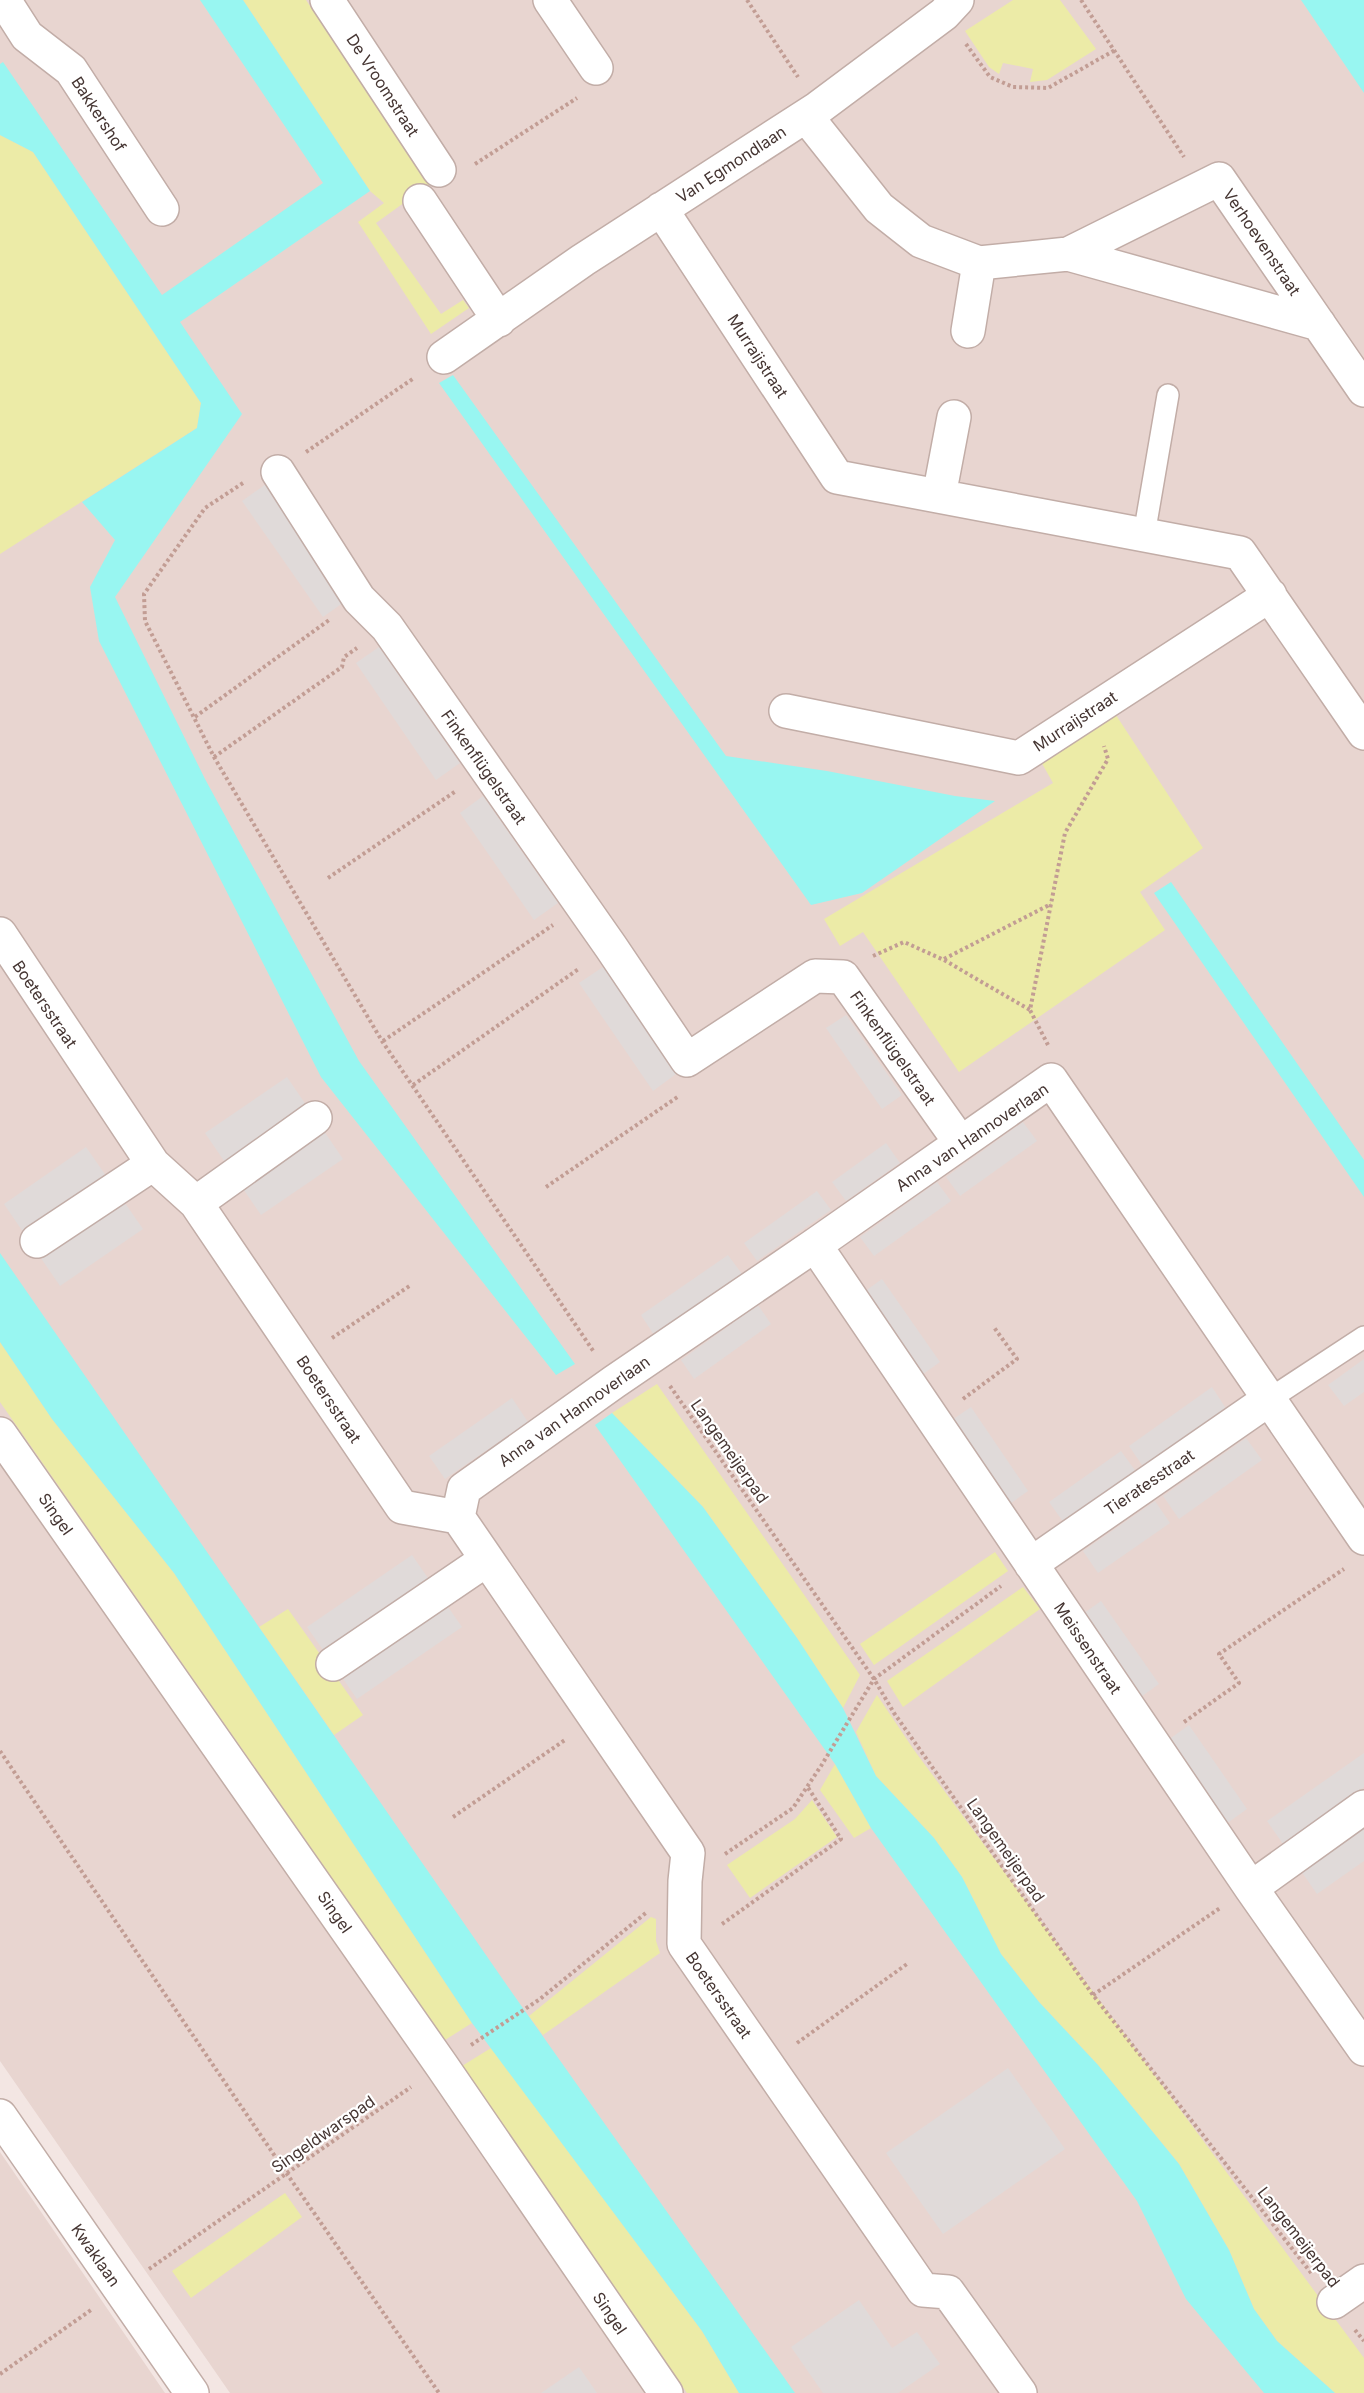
<svg xmlns="http://www.w3.org/2000/svg" width="1364" height="2393" viewBox="0 0 1364 2393" font-family="Inter,sans-serif">
<style>
.residential{fill:#e8d5d0}
.green{fill:#eceba7}
.parking{fill:#e0dad9}
.water{fill:#98f6f1}
.lines{fill:none;stroke-linecap:round;stroke-linejoin:round}
.lane-casing{stroke:#c2ada7;stroke-width:24}
.street-casing{stroke:#c2ada7;stroke-width:36}
.path{stroke:#c29d94;stroke-width:4;stroke-dasharray:3 3;stroke-linecap:butt}
.lane{stroke:#fff;stroke-width:21}
.street{stroke:#fff;stroke-width:33}
.labels{text-anchor:middle;dominant-baseline:central;stroke-width:4.5;stroke-linejoin:round;paint-order:stroke}
.street-label{font-size:16px;fill:#453532;stroke:#fff}
</style>
<rect width="100%" height="100%" fill="#f3e6e3"/>
<!-- residential -->
<path class="residential" d="M 0,0 L 1364,0 L 1364,2393 L 230,2393 L 0,2061 Z
M 0,2152 L 165,2393 L 0,2393 Z"/>
<!-- green -->
<path class="green" d="M 243,0 L 306,0 L 430,184 L 376,223 L 441,314 L 463,300 L 469,308 L 431,334 L 358,222 L 384,203 L 370,191 Z
M 1013,0 L 1060,0 L 1096,49 L 1047,80 L 1030,82 L 1033,69 L 1003,63 L 999,74 L 989,67 L 965,31 Z
M 0,135 L 33,152 L 201,403 L 197,428 L 0,554 Z
M 1112,709 L 1203,848 L 1140,892 L 1165,930 L 959,1072 L 863,932 L 840,946 L 824,919 L 1053,783 L 1039,758 Z
M 0,1342 L 52,1419 L 174,1573 L 472,2023 L 445,2040 L 0,1402 Z
M 657,1384 L 860,1675 L 843,1708 L 797,1638 L 703,1507 L 612,1413 Z
M 995,1552 L 1008,1571 L 874,1665 L 860,1644 Z
M 1023,1587 L 1040,1609 L 903,1707 L 887,1681 Z
M 288,1609 L 363,1715 L 334,1735 L 259,1627 Z
M 877,1695 L 914,1750 L 1364,2358 L 1364,2393 L 1335,2393 L 1277,2341 L 1254,2309 L 1229,2250 L 1179,2164 L 1098,2065 L 1039,2002 L 1001,1954 L 962,1877 L 934,1838 L 876,1776 L 856,1732 Z
M 835,1764 L 871,1828 L 854,1838 L 820,1790 Z
M 812,1800 L 837,1837 L 750,1898 L 727,1865 L 795,1819 Z
M 651,1917 L 656,1919 L 656,1941 L 660,1953 L 543,2035 L 529,2016 Z
M 491,2048 L 702,2331 L 739,2393 L 687,2393 L 462,2066 Z
M 285,2193 L 302,2217 L 191,2298 L 172,2271 Z"/>
<!-- parking -->
<path class="parking" d="M 266,484 L 347,600 L 323,617 L 242,501 Z
M 379,647 L 460,763 L 436,780 L 356,663 Z
M 483,796 L 558,903 L 534,920 L 460,813 Z
M 603,967 L 676,1074 L 653,1091 L 579,983 Z
M 846,1015 L 902,1095 L 882,1109 L 826,1028 Z
M 287,1077 L 343,1159 L 261,1215 L 205,1133 Z
M 1023,1122 L 1037,1141 L 960,1196 L 946,1177 Z
M 886,1143 L 900,1163 L 846,1201 L 832,1182 Z
M 86,1147 L 143,1229 L 60,1286 L 4,1204 Z
M 937,1182 L 951,1201 L 874,1256 L 860,1237 Z
M 817,1191 L 831,1210 L 757,1261 L 744,1243 Z
M 728,1255 L 742,1274 L 654,1335 L 641,1315 Z
M 882,1279 L 940,1362 L 919,1377 L 861,1294 Z
M 758,1305 L 771,1324 L 694,1379 L 681,1360 Z
M 1364,1359 L 1364,1392 L 1344,1406 L 1328,1385 Z
M 1212,1387 L 1227,1410 L 1144,1468 L 1129,1446 Z
M 512,1398 L 528,1422 L 445,1479 L 429,1456 Z
M 971,1407 L 1028,1491 L 1007,1506 L 949,1422 Z
M 1246,1438 L 1262,1460 L 1179,1519 L 1163,1496 Z
M 1121,1451 L 1137,1473 L 1064,1523 L 1049,1502 Z
M 1155,1501 L 1170,1523 L 1098,1573 L 1083,1551 Z
M 412,1555 L 462,1627 L 357,1699 L 307,1627 Z
M 1101,1601 L 1159,1684 L 1138,1699 L 1080,1616 Z
M 1189,1725 L 1247,1809 L 1226,1824 L 1168,1740 Z
M 1364,1753 L 1364,1787 L 1283,1844 L 1267,1821 Z
M 1364,1828 L 1364,1861 L 1317,1894 L 1301,1871 Z
M 1008,2068 L 1065,2149 L 943,2234 L 886,2153 Z
M 859,2300 L 892,2348 L 917,2332 L 940,2364 L 898,2393 L 823,2393 L 791,2347 Z
M 579,2367 L 597,2393 L 541,2393 Z"/>
<!-- water -->
<path class="water" d="M 200,0 L 243,0 L 370,191 L 180,322 L 242,414 L 115,597 L 205,779 L 359,1061 L 575,1364 L 556,1375 L 321,1077 L 99,641 L 90,587 L 115,540 L 82,502 L 197,428 L 201,403 L 33,152 L 0,135 L 0,64 L 3,62 L 162,295 L 323,183 Z
M 1301,0 L 1364,0 L 1364,93 Z
M 453,375 L 726,756 L 827,771 L 955,796 L 995,801 L 862,893 L 811,905 L 439,383 Z
M 1171,882 L 1364,1160 L 1364,1197 L 1154,893 Z
M 0,1253 L 513,1994 L 795,2393 L 739,2393 L 702,2331 L 472,2023 L 174,1573 L 52,1419 L 0,1342 Z
M 612,1413 L 703,1507 L 797,1638 L 843,1708 L 876,1776 L 934,1838 L 962,1877 L 1001,1954 L 1039,2002 L 1098,2065 L 1179,2164 L 1229,2250 L 1254,2309 L 1277,2341 L 1335,2393 L 1264,2393 L 1186,2299 L 1137,2201 L 871,1828 L 835,1764 L 595,1425 Z"/>
<g class="lines">
<defs>
<path id="lane" d="M 1144,535 L 1168,395
M 1268,1400 L 1364,1337"/>
<path id="street" d="M 4,0 L 27,36 L 71,70 L 162,209
M 327,0 L 439,170
M 550,0 L 596,68
M 806,116 L 879,208 L 921,241 L 979,263 L 1068,254 L 1219,179 L 1364,390
M 420,201 L 499,320
M 661,209 L 837,477 L 1240,553 L 1364,733
M 1068,254 L 1319,324
M 968,331 L 979,263
M 444,357 L 583,260 L 818,108 L 944,14 L 957,0
M 278,472 L 359,599 L 387,627 L 611,947 L 687,1060 L 815,976 L 843,977 L 960,1142
M 939,496 L 954,417
M 786,711 L 1019,758 L 1270,595
M 0,934 L 153,1164 L 196,1203 L 402,1507 L 458,1517 L 688,1853 L 685,1881 L 684,1944 L 923,2290 L 948,2292 L 1020,2393
M 196,1203 L 315,1118
M 37,1241 L 153,1164
M 815,1245 L 1251,1888 L 1364,2049
M 0,1434 L 442,2066 L 666,2393
M 458,1517 L 464,1489 L 614,1382 L 815,1245 L 1051,1080 L 1364,1538
M 1031,1564 L 1268,1400
M 333,1664 L 486,1560
M 1251,1888 L 1364,1807
M 0,2116 L 192,2393
M 1334,2302 L 1364,2281"/>
</defs>
<!-- lane casing -->
<use href="#lane" class="lane-casing"/>
<!-- street casing -->
<use href="#street" class="street-casing"/>
<!-- path -->
<path class="path" d="M 747,0 L 798,77
M 1081,0 L 1184,157
M 966,44 L 990,77 L 1013,87 L 1048,88 L 1115,50
M 475,164 L 577,98
M 306,452 L 414,378
M 243,483 L 205,508 L 144,594 L 145,621 L 214,757 L 382,1041 L 594,1352
M 195,717 L 329,620
M 214,757 L 342,667 L 344,657 L 357,648
M 328,878 L 456,791
M 873,956 L 904,942 L 944,960 L 1030,1010
M 944,959 L 1051,904
M 383,1041 L 553,925
M 1048,1045 L 1030,1010 L 1065,833 L 1108,759 L 1104,746
M 413,1085 L 580,968
M 546,1187 L 679,1096
M 332,1338 L 411,1285
M 670,1386 L 874,1679 L 894,1713 L 1093,1995 L 1312,2274
M 963,1399 L 1017,1359 L 993,1326
M 1184,1722 L 1239,1683 L 1219,1654 L 1344,1569
M 0,1751 L 287,2174 L 439,2393
M 453,1817 L 565,1740
M 725,1854 L 793,1808 L 821,1766 L 874,1679 L 1001,1586
M 722,1924 L 841,1839 L 807,1786
M 1093,1995 L 1220,1908
M 797,2043 L 907,1964
M 471,2045 L 540,1999 L 647,1912
M 149,2269 L 411,2087
M 1355,2330 L 1364,2341
M 0,2374 L 91,2310"/>
<!-- lane -->
<use href="#lane" class="lane"/>
<!-- street -->
<use href="#street" class="street"/>
</g>
<g class="labels">
<!-- street labels -->
<g class="street-label">
<text transform="translate(383 85) rotate(57)">De Vroomstraat</text>
<text transform="translate(99 114) rotate(57)">Bakkershof</text>
<text transform="translate(731 164) rotate(-33)">Van Egmondlaan</text>
<text transform="translate(1262 242) rotate(56)">Verhoevenstraat</text>
<text transform="translate(758 356) rotate(57)">Murraijstraat</text>
<text transform="translate(1075 721) rotate(-33)">Murraijstraat</text>
<text transform="translate(484 767) rotate(55)">Finkenflügelstraat</text>
<text transform="translate(45 1004) rotate(56)">Boetersstraat</text>
<text transform="translate(893 1048) rotate(55)">Finkenflügelstraat</text>
<text transform="translate(972 1137) rotate(-34)">Anna van Hannoverlaan</text>
<text transform="translate(329 1399) rotate(56)">Boetersstraat</text>
<text transform="translate(574 1411) rotate(-35)">Anna van Hannoverlaan</text>
<text transform="translate(730 1451) rotate(55)">Langemeijerpad</text>
<text transform="translate(1149 1482) rotate(-34)">Tieratesstraat</text>
<text transform="translate(56 1514) rotate(55)">Singel</text>
<text transform="translate(1088 1648) rotate(56)">Meissenstraat</text>
<text transform="translate(1006 1850) rotate(55)">Langemeijerpad</text>
<text transform="translate(335 1912) rotate(55)">Singel</text>
<text transform="translate(719 1995) rotate(55)">Boetersstraat</text>
<text transform="translate(323 2134) rotate(-35)">Singeldwarspad</text>
<text transform="translate(1299 2237) rotate(52)">Langemeijerpad</text>
<text transform="translate(96 2255) rotate(55)">Kwaklaan</text>
<text transform="translate(610 2313) rotate(56)">Singel</text>
</g>
</g>
</svg>
